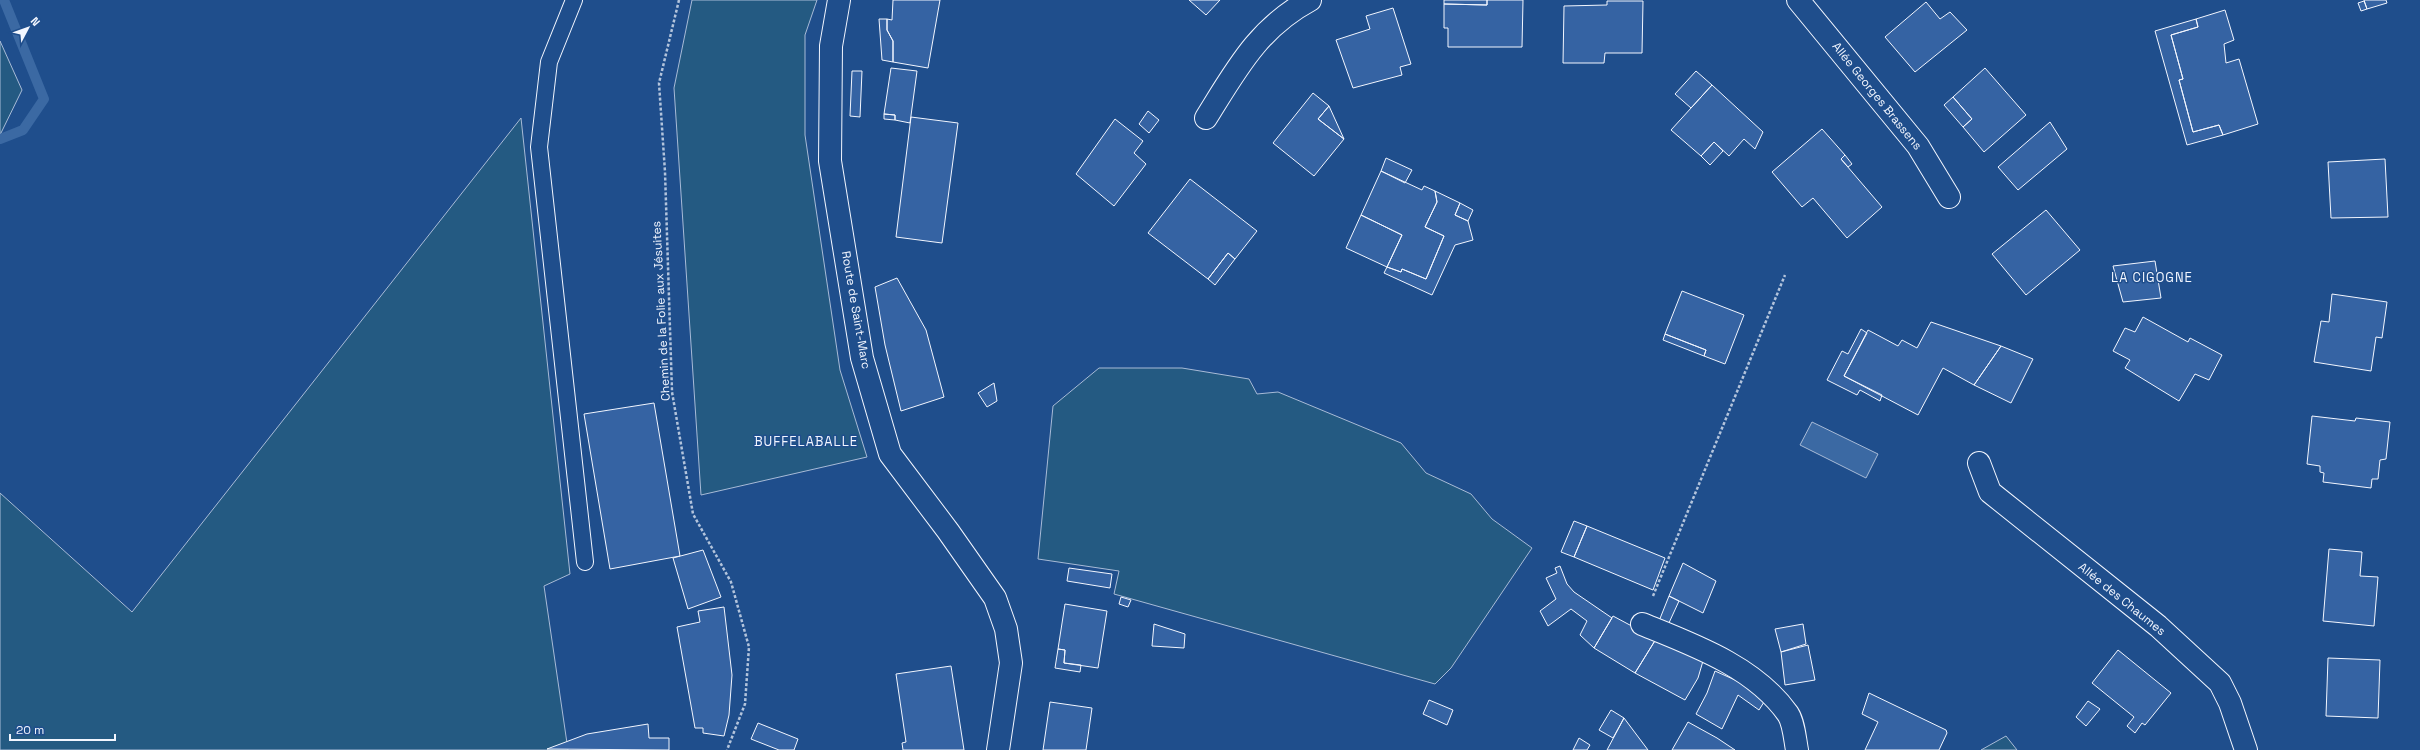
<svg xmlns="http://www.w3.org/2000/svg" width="2420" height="750" viewBox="0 0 2420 750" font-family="'Space Grotesk',sans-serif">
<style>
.green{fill:#245a82;stroke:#a8bbd7}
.water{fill:#3b69a3;stroke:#a8bbd7}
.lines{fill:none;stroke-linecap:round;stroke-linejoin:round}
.stream{stroke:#3b69a3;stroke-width:10}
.building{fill:#3563a3;stroke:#f2f6ff}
.service-casing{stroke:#f2f6ff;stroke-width:18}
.minor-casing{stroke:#f2f6ff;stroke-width:24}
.tertiary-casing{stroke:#f2f6ff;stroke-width:24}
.path{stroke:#b3c4dc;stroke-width:2.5;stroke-dasharray:3 2;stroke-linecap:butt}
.service{stroke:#1f4e8c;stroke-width:16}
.minor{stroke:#1f4e8c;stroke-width:22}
.tertiary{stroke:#1f4e8c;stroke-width:22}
.labels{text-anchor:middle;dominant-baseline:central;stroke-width:3;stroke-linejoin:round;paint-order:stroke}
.street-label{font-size:12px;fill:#f2f6ff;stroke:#1f4e8c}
.neighbourhood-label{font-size:13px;letter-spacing:1px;fill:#f2f6ff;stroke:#1f4e8c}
</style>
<rect width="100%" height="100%" fill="#1f4e8c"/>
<!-- green -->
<path class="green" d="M 692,0 L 817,0 L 805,35 L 805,135 L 840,370 L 867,457 L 701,495 L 674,88 Z
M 0,41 L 22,90 L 0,135 Z
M 521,118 L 570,574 L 544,586 L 568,750 L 0,750 L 0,493 L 132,612 Z
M 1099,368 L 1182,368 L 1249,379 L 1257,394 L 1278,392 L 1401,443 L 1426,473 L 1471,494 L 1492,519 L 1532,548 L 1451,668 L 1435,684 L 1114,594 L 1119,571 L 1038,559 L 1053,406 Z
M 2006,736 L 2017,750 L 1981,750 Z"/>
<!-- water -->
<path class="water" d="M 1812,422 L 1878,454 L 1866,478 L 1800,445 Z"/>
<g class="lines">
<!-- stream -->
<path class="stream" d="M 0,139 L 23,130 L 44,99 L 4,0"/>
</g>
<!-- building -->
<path class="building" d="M 893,0 L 940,0 L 928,68 L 893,62 L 893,41 L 887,30 L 887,19 L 892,20 Z
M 1189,0 L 1220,0 L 1206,15 Z
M 1444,0 L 1487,0 L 1487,5 L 1444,4 Z
M 1487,0 L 1523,0 L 1522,47 L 1448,47 L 1448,28 L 1444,28 L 1444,4 L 1487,5 Z
M 2386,0 L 2387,3 L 2367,9 L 2364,0 Z
M 1607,1 L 1643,1 L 1642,53 L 1605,53 L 1604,63 L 1563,63 L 1564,6 L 1607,5 Z
M 2364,1 L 2367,9 L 2361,11 L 2358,3 Z
M 1926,2 L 1940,19 L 1950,12 L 1967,30 L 1915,72 L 1885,37 Z
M 1393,8 L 1411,64 L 1400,67 L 1402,75 L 1353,88 L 1336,40 L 1370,29 L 1366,16 Z
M 2225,10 L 2234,40 L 2224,44 L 2226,63 L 2239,59 L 2258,124 L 2223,135 L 2219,125 L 2193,132 L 2179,80 L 2183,79 L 2171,35 L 2198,27 L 2196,19 Z
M 879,19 L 887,19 L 887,30 L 893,41 L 893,62 L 882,60 Z
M 2196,19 L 2198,27 L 2171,35 L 2183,79 L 2179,80 L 2193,132 L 2219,125 L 2223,135 L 2187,145 L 2155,31 Z
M 891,68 L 917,71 L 910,123 L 895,120 L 895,115 L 884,114 Z
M 1985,68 L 2026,115 L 1984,152 L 1963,127 L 1972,119 L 1953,97 Z
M 852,71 L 862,71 L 860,117 L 850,116 Z
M 1696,71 L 1712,85 L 1691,108 L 1675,94 Z
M 1712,85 L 1763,132 L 1755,149 L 1744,139 L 1729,156 L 1714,142 L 1701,156 L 1671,130 Z
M 1313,93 L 1329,106 L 1318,119 L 1344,139 L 1314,176 L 1273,143 Z
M 1953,97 L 1972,119 L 1963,127 L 1944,105 Z
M 1329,106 L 1344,139 L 1318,119 Z
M 1148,111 L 1159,120 L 1149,133 L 1139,124 Z
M 884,114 L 895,115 L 895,120 L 884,119 Z
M 911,117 L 958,123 L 942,243 L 896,237 Z
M 1115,119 L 1143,141 L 1134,153 L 1146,164 L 1114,206 L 1076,174 Z
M 2050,122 L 2067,149 L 2018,190 L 1998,167 Z
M 1822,129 L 1845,155 L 1841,159 L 1882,207 L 1847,238 L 1813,198 L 1802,207 L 1772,172 Z
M 1714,142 L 1723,151 L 1710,165 L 1701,156 Z
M 1845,155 L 1852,164 L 1848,167 L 1841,159 Z
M 1386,158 L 1412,170 L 1405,183 L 1381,171 Z
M 2385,159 L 2388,217 L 2331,218 L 2328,162 Z
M 1381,171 L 1422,190 L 1424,186 L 1435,191 L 1437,202 L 1425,227 L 1444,236 L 1426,279 L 1402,269 L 1401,272 L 1387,267 L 1402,235 L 1361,215 Z
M 1190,179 L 1257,231 L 1235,259 L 1228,253 L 1208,279 L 1148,233 Z
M 1435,191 L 1460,203 L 1455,215 L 1468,221 L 1473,240 L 1455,245 L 1432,295 L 1384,273 L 1387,267 L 1401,272 L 1402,269 L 1426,279 L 1444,236 L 1425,227 L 1437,202 Z
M 1460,203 L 1473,210 L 1468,221 L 1455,215 Z
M 2046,210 L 2080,250 L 2026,295 L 1992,254 Z
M 1361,215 L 1402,235 L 1387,267 L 1346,248 Z
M 1228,253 L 1235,259 L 1215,285 L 1208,279 Z
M 2155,261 L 2161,298 L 2123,302 L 2113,266 Z
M 897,278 L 926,330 L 944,397 L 901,411 L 885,345 L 875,287 Z
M 1682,291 L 1744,315 L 1725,364 L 1704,356 L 1706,350 L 1665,334 Z
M 2332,294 L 2387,302 L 2382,338 L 2376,337 L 2371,371 L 2314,362 L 2321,321 L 2329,322 Z
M 2143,317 L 2188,342 L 2190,338 L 2222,355 L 2209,380 L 2195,374 L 2179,401 L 2125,368 L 2130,360 L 2113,351 L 2125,328 L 2135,332 Z
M 1931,322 L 2001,346 L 1974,385 L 1943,368 L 1918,415 L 1844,376 L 1868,330 L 1898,346 L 1902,340 L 1917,348 Z
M 1861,329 L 1867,333 L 1844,376 L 1882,395 L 1880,401 L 1860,390 L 1857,395 L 1827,380 L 1842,351 L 1848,354 Z
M 1665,334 L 1706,350 L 1704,356 L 1663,340 Z
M 2001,346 L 2033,359 L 2011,403 L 1974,385 Z
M 994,383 L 997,401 L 987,407 L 978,393 Z
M 654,403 L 680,556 L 610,569 L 584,414 Z
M 2312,416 L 2355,421 L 2356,418 L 2390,422 L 2386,459 L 2380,460 L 2378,479 L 2372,479 L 2371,488 L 2323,482 L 2324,473 L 2320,472 L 2320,466 L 2307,464 Z
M 1574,521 L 1587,526 L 1574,557 L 1561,552 Z
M 1587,526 L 1665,558 L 1653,590 L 1574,557 Z
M 2329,549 L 2362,552 L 2360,576 L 2378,577 L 2374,626 L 2323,621 Z
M 703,550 L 721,597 L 688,609 L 673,558 Z
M 1683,563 L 1716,581 L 1703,613 L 1669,596 Z
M 1560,566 L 1567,584 L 1574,592 L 1612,618 L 1594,648 L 1580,635 L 1587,621 L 1571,609 L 1548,626 L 1540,611 L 1556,599 L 1546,578 L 1557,573 L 1555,568 Z
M 1069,568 L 1112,574 L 1110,588 L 1067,581 Z
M 1669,596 L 1679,601 L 1668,625 L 1659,621 Z
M 1121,597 L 1131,600 L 1128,607 L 1119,604 Z
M 1065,604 L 1107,611 L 1098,668 L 1064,663 L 1065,650 L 1058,649 Z
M 724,607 L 732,675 L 729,715 L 724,736 L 703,733 L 703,728 L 695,728 L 677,627 L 700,622 L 698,611 Z
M 1613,616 L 1656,639 L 1635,673 L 1594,648 Z
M 1154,624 L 1185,634 L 1184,648 L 1152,646 Z
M 1803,624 L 1806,644 L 1781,652 L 1775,629 Z
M 1656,639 L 1703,661 L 1698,678 L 1685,700 L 1635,673 Z
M 1808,645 L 1815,680 L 1785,685 L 1781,652 Z
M 1058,649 L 1065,650 L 1064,663 L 1081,665 L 1080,672 L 1055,668 Z
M 2118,650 L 2171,693 L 2145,725 L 2142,723 L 2135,733 L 2127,726 L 2134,717 L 2092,683 Z
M 2328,658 L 2380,660 L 2378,718 L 2326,716 Z
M 951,666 L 964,750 L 903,750 L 902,743 L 906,742 L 896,674 Z
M 1715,671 L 1744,684 L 1764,702 L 1759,710 L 1738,695 L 1722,729 L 1696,714 L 1707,693 Z
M 1869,693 L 1946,730 L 1947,733 L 1939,750 L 1865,750 L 1878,722 L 1862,714 Z
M 1429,700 L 1453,710 L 1447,725 L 1423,714 Z
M 2088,701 L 2100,709 L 2086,726 L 2076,717 Z
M 1050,702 L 1092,708 L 1086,750 L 1043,750 Z
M 1611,710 L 1624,718 L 1613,738 L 1599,730 Z
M 1624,718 L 1648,750 L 1607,750 Z
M 1688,722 L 1717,738 L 1735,750 L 1672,750 Z
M 758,723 L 798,739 L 794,750 L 779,750 L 751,739 Z
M 648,724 L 649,738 L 669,738 L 669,750 L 547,749 L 587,734 Z
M 1579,738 L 1590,745 L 1587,750 L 1573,750 Z"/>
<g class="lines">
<defs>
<path id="service" d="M 574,0 L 549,62 L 539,147 L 585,562"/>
<path id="minor" d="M 1798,0 L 1918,146 L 1949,197
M 1206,118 C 1236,70 1258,28 1310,0
M 1979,463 L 1990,492 L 2158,626 L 2220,683 L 2230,703 L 2246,750
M 1642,624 C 1694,645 1755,667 1788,714 C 1794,723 1795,740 1797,750"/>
<path id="tertiary" d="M 839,0 L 831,46 L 830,161 L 862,358 L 890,454 L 948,531 L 995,598 L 1006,629 L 1011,663 L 998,750"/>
</defs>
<!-- service casing -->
<use href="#service" class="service-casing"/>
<!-- minor casing -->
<use href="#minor" class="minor-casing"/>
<!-- tertiary casing -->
<use href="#tertiary" class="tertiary-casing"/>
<!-- path -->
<path class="path" d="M 679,0 L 659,83 L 665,172 L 672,392 L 693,514 L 731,582 L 749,647 L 745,704 L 727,750
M 1653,596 L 1785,275"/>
<!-- service -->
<use href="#service" class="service"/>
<!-- minor -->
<use href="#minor" class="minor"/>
<!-- tertiary -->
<use href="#tertiary" class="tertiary"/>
</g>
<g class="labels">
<!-- street labels -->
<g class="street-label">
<text transform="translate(1877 96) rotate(51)">Allée Georges Brassens</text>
<text transform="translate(856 310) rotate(80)">Route de Saint-Marc</text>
<text transform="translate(661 311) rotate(-93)">Chemin de la Folie aux Jésuites</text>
<text transform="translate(2122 599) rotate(39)">Allée des Chaumes</text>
</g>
<!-- neighbourhood labels -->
<g class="neighbourhood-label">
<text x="2152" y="277">LA CIGOGNE</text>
<text x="806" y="441">BUFFELABALLE</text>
</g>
</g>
<!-- north arrow -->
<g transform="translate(28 28) rotate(49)" stroke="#1f4e8c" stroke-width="3" paint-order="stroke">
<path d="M0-3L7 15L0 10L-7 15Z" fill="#f2f6ff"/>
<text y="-6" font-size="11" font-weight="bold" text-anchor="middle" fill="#f2f6ff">N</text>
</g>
<!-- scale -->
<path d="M10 734v6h105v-6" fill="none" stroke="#f2f6ff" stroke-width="2"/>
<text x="16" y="734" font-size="12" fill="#f2f6ff" stroke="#1f4e8c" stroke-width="3" paint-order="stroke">20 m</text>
</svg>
